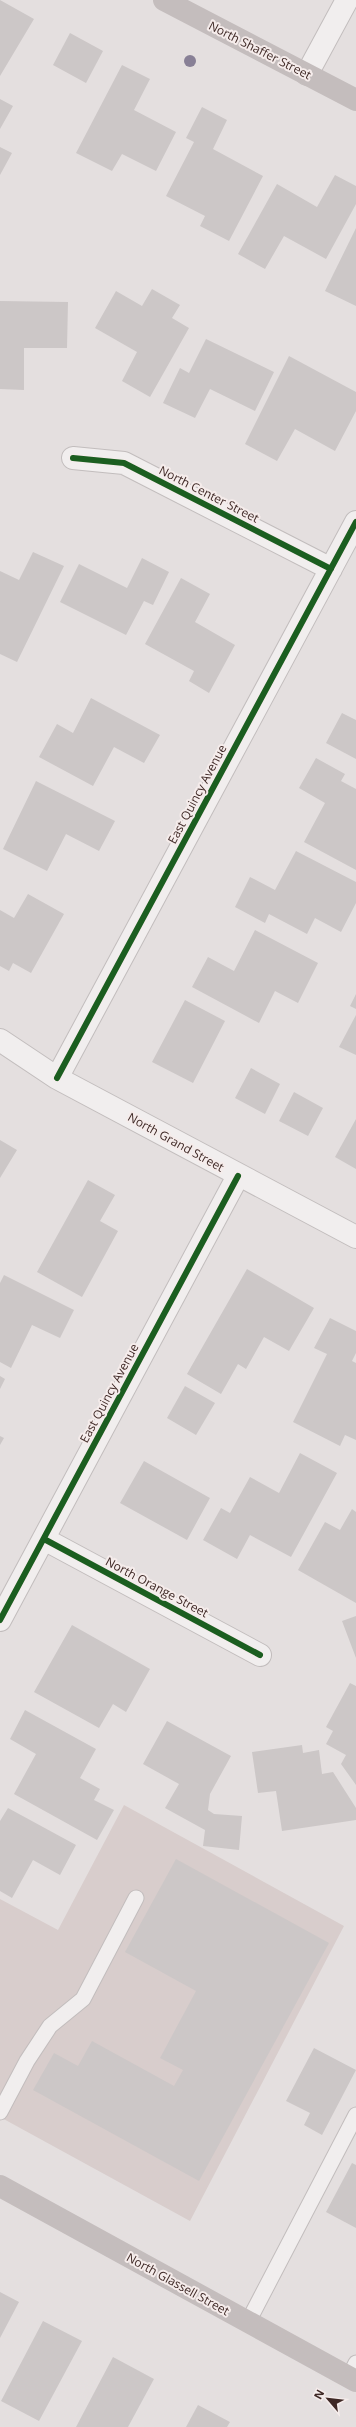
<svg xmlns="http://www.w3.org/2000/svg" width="356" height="2427" viewBox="0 0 356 2427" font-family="'Open Sans',sans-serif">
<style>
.built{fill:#d8cdcc}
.building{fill:#ccc7c7}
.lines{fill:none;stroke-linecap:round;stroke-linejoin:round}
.lane-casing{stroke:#c2bdbd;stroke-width:17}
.street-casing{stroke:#c2bdbd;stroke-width:24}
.lane{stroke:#f1eeee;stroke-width:15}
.street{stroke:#f1eeee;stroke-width:22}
.secondary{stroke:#c4bdbd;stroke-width:22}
.cycleway-casing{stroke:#f5eceb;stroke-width:8}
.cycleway{stroke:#1b5e20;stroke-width:6}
.tree{fill:#888096}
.labels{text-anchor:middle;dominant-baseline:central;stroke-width:4;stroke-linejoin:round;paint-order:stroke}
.street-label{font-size:12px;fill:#3e2825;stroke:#f5eceb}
</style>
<rect width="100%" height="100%" fill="#e4dfdf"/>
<!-- built -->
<path class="built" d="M 124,1805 L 344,1926 L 190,2221 L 0,2117 L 0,1899 L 58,1930 Z"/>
<!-- building -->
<path class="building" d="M 0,0 L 34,19 L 0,76 Z
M 70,33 L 103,51 L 86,83 L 53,65 Z
M 122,65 L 150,79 L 134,110 L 176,132 L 156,171 L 122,154 L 112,171 L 76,153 Z
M 0,99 L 13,106 L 0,129 Z
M 202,107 L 227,120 L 213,149 L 263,176 L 229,241 L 200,226 L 205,216 L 166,196 L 194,142 L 186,138 Z
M 0,147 L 12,153 L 0,175 Z
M 335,175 L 356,186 L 356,204 L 326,259 L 284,236 L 265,269 L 238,254 L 277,184 L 317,207 Z
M 356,228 L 356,306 L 325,291 Z
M 152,289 L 180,305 L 172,318 L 189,328 L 150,397 L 122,381 L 137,352 L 95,328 L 116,291 L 142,306 Z
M 0,301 L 68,302 L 67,348 L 24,348 L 24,390 L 0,389 Z
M 206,339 L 274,372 L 255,411 L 210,389 L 195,418 L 163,403 L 180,368 L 189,373 Z
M 289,356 L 356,392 L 356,411 L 335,451 L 295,429 L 277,461 L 245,444 Z
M 33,552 L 64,566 L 17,662 L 0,654 L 0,571 L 19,580 Z
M 142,558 L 169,572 L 153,605 L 144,601 L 126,635 L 60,602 L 79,564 L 127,588 Z
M 181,578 L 210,594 L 195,622 L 235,645 L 209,693 L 189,681 L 194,671 L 145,644 Z
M 91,698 L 160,735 L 144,763 L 114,747 L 93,786 L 39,757 L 57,724 L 73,733 Z
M 342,713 L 356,720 L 356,759 L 326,743 Z
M 316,758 L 345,774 L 341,781 L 356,789 L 356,870 L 304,842 L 325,803 L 299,788 Z
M 36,781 L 115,821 L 99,851 L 66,834 L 47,871 L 3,849 Z
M 296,851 L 356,882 L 356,903 L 341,932 L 315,918 L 307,934 L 269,914 L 265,923 L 235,907 L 250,877 L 275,890 Z
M 28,894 L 64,914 L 31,973 L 13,963 L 9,971 L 0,966 L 0,910 L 14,918 Z
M 255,930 L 318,963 L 298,1003 L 275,991 L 259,1023 L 192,987 L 208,957 L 234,971 Z
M 356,994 L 356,1009 L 350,1006 Z
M 185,1000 L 225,1021 L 193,1083 L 152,1062 Z
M 356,1015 L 356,1055 L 339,1047 Z
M 251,1068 L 280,1084 L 265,1114 L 235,1098 Z
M 294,1092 L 323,1108 L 308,1136 L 279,1121 Z
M 356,1119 L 356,1169 L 335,1157 Z
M 0,1140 L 17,1150 L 0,1178 Z
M 88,1180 L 115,1195 L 100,1221 L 118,1231 L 82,1297 L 37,1272 Z
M 247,1269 L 314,1308 L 289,1351 L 264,1337 L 246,1369 L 238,1364 L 221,1394 L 187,1374 Z
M 4,1275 L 74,1310 L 60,1338 L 32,1325 L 11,1368 L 0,1362 L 0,1283 Z
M 330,1318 L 356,1331 L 356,1353 L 352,1361 L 356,1363 L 356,1440 L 345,1435 L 340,1446 L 293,1422 L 327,1354 L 314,1348 Z
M 0,1376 L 5,1379 L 0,1389 Z
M 185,1386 L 215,1403 L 196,1435 L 167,1418 Z
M 0,1436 L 4,1438 L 0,1445 Z
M 300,1453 L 337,1473 L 291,1557 L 250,1535 L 237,1559 L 203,1540 L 221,1508 L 230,1513 L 250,1477 L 279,1493 Z
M 144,1461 L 210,1498 L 187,1540 L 120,1503 Z
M 352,1509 L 356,1512 L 356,1603 L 298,1570 L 325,1522 L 340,1530 Z
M 356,1616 L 356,1658 L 342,1621 Z
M 72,1625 L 150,1669 L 126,1712 L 113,1704 L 99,1728 L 34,1692 Z
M 350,1683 L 356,1686 L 356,1785 L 341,1764 L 346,1755 L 326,1744 L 333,1731 L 326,1727 Z
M 25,1710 L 96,1749 L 80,1778 L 100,1789 L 94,1800 L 114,1810 L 97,1840 L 14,1794 L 36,1754 L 10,1739 Z
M 167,1721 L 231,1756 L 210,1794 L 208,1810 L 214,1814 L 242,1816 L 239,1850 L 203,1846 L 205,1830 L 165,1808 L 179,1784 L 143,1764 Z
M 302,1745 L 303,1753 L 319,1750 L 322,1774 L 333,1772 L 356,1808 L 356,1820 L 282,1831 L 276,1791 L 258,1793 L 252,1752 Z
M 8,1808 L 76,1845 L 60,1875 L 33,1860 L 12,1898 L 0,1891 L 0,1821 Z
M 176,1859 L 329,1943 L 199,2181 L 33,2090 L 54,2053 L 78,2066 L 92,2041 L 174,2086 L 183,2070 L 160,2058 L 196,1991 L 125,1952 Z
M 314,2048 L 356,2070 L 322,2135 L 304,2125 L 310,2113 L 286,2101 Z
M 352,2163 L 356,2165 L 356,2228 L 326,2212 Z
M 0,2292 L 19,2302 L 0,2338 Z
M 43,2321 L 82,2341 L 39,2421 L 1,2401 Z
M 113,2357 L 154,2379 L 128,2427 L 76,2427 Z
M 198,2405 L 230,2422 L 227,2427 L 186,2427 Z"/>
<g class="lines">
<defs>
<path id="lane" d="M 0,2112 L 27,2061 L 50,2026 L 83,1999 L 136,1898
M 248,2322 L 356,2115
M 349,2377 L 356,2363"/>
<path id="street" d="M 307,74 L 347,0
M 73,458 L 124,463 L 331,569
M 0,1040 L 57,1078 L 356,1237
M 57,1078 L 356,522
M 44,1539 L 260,1655
M 0,1620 L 238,1176"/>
</defs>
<!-- lane casing -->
<use href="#lane" class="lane-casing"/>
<!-- street casing -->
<use href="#street" class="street-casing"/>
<!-- lane -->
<use href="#lane" class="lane"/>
<!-- street -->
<use href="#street" class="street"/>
<!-- secondary -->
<path class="secondary" d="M 164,0 L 356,100
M 0,2186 L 356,2381"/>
<defs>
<path id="cycleway" d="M 73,458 L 124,463 L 331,569
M 57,1078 L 356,522
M 44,1539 L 260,1655
M 0,1620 L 238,1176"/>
</defs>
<!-- cycleway casing -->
<use href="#cycleway" class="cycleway-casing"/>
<!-- cycleway -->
<use href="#cycleway" class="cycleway"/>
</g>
<!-- trees -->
<circle class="tree" cx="190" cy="61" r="6"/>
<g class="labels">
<!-- street labels -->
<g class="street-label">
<text transform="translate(260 50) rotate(27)">North Shaffer Street</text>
<text transform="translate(209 494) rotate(27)">North Center Street</text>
<text transform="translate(197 794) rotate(-62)">East Quincy Avenue</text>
<text transform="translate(176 1142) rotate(29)">North Grand Street</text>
<text transform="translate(109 1393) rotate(-62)">East Quincy Avenue</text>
<text transform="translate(157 1587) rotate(28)">North Orange Street</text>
<text transform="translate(178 2284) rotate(29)">North Glassell Street</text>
</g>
</g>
<!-- north arrow -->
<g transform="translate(328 2399) rotate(298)" stroke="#f5eceb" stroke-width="3" paint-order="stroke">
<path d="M0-3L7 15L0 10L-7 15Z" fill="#3e2825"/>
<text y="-6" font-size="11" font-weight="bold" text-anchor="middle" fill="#3e2825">N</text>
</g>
</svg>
